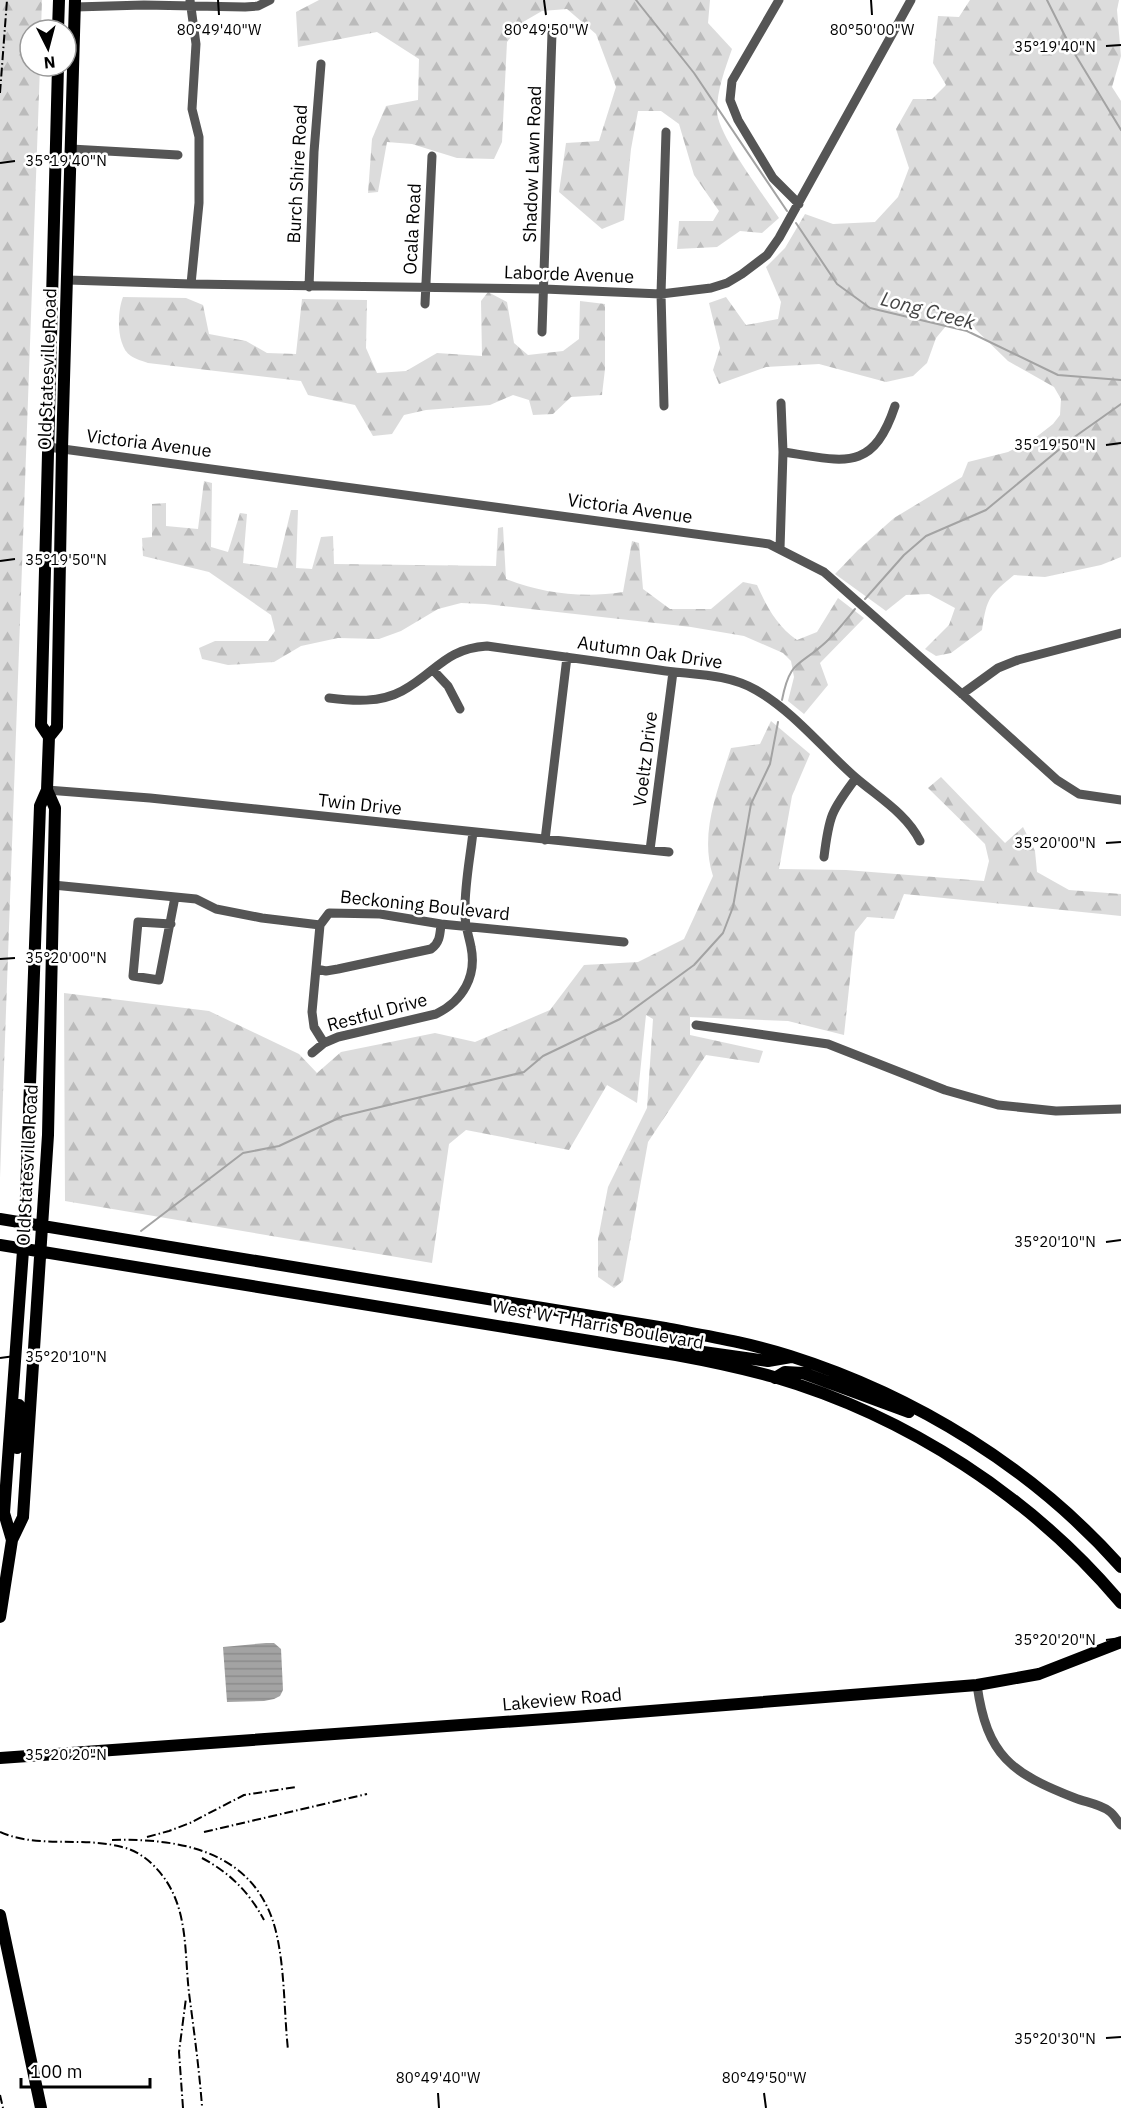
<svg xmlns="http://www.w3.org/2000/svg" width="1121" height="2108" viewBox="0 0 1121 2108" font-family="'IBM Plex Sans',sans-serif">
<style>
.forest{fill:url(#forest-firs)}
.water{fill:url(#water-rules)}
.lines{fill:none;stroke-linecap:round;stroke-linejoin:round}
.stream{stroke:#a3a3a3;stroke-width:2}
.minor{stroke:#555;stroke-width:9}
.major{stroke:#000;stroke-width:12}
.rail{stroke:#000;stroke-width:2;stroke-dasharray:9 3 1.5 3;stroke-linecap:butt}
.ticks{fill:none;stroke:#000;stroke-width:2}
.labels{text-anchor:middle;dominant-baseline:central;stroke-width:5;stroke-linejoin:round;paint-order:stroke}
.street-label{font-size:18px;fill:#000;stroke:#fff}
.water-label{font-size:20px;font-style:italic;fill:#444;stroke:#fff}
.ticks-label{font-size:15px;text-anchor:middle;fill:#000;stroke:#fff;stroke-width:5;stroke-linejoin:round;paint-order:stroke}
</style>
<defs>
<pattern id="forest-firs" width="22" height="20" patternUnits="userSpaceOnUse" patternTransform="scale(1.5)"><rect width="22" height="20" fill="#dcdcdc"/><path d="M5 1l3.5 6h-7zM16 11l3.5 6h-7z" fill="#bbb"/></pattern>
<pattern id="water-rules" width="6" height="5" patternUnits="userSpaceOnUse" patternTransform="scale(1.5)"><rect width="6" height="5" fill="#a3a3a3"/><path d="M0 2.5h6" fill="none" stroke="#8b8b8b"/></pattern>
</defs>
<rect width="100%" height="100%" fill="#fff"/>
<!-- forest -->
<path class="forest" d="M 0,0 L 42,0 L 41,30 L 30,30 L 30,66 L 40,66 L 0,1178 Z
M 319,0 L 710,0 L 708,23 L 732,49 C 725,69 717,90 717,111 C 717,134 765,197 779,218 L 762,233 L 740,231 L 717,247 L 677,249 L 679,221 L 713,221 L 719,211 L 694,175 L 679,124 L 661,111 L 638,111 L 631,149 L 624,220 L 602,229 L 559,192 L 566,143 L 599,141 L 616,87 L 596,34 L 567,9 L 542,11 L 523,22 L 507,42 L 502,142 L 494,159 L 457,158 L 412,144 L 387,142 L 378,192 L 368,193 L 372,139 L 386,106 L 418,100 L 419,59 L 377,32 L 298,47 L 296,12 Z
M 970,0 L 1119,0 L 1117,10 L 1121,56 L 1112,87 L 1121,101 L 1121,557 L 1101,565 L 1045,577 L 1014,575 C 989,596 987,597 982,630 L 951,653 L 936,656 L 925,649 L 949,625 L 955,608 L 929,594 L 906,595 L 886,611 L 835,574 L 858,550 L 894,518 L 962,477 L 968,462 L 1008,452 L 1035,438 L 1053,424 L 1060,415 L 1061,399 L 1054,387 L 1008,361 L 970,324 L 951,320 L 936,338 L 927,363 L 913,376 L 886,382 L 819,364 L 766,367 L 719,384 L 713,370 L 720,348 L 709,303 L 726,297 L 746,325 L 778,319 L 781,302 L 766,267 L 785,248 L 805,214 L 833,224 L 875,222 L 898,197 L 909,168 L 896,129 L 913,99 L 932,99 L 946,85 L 933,63 L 938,16 L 959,17 Z
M 488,292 L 507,302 L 514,343 L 528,355 L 563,351 L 579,339 L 580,301 L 605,304 L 605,369 L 602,395 L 571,397 L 553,414 L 533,415 L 529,400 L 513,395 L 490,405 L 426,410 L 404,415 L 392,434 L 373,436 L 355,405 L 308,395 L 301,381 L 148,363 C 143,361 135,359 131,356 C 116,346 117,312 123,297 L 186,298 L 203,305 L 209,334 L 246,341 L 267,353 L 296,354 L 302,299 L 367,300 L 366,348 L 377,373 L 406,371 L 437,353 L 482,356 L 481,301 Z
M 204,481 L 212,483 L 211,547 L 228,552 L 240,513 L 247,514 L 243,563 L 277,568 L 291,510 L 298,510 L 296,568 L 312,569 L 321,537 L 333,536 L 334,564 L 496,566 L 498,528 L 503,527 L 506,579 C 543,594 584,598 623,592 L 632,541 L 639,543 L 643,589 L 670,609 L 711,609 L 743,582 L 757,585 C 767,607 777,626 797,640 L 817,632 L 838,598 L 864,618 L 820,663 L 828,685 L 804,714 L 788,701 L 794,677 L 791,661 L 783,653 L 744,636 L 691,627 L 485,604 L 461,603 L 438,609 L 401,631 L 379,639 L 338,638 L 301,646 L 274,662 L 228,665 L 202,659 L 199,648 L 215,641 L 268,641 L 275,631 L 271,615 L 209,572 L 143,556 L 142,538 L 152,537 L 152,504 L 166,503 L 166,526 L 198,529 Z
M 771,721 L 810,754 L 792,796 L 779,869 L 846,870 L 984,881 L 989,861 L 985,844 L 928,788 L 941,777 L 1005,843 L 1023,827 L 1035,851 L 1037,872 L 1069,890 L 1121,894 L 1121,916 L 904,894 L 894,919 L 867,917 L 855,932 L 844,1035 L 788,1021 L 690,1017 L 690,1035 L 763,1051 L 759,1063 L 706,1055 L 648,1142 L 623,1281 L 614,1288 L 598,1277 L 598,1239 L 608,1187 L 647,1108 L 653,1019 L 646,1015 L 637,1103 L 607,1085 L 569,1150 L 466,1130 L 449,1144 L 432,1263 L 65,1201 L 64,993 L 209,1011 L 299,1054 L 317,1073 L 341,1052 L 435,1033 L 475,1042 L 550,1010 L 584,965 L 638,962 L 684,939 L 713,876 C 699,833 718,790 731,748 L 760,744 Z"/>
<!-- water -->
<path class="water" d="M 266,1643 L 274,1643 L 281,1649 L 283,1690 L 280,1696 L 274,1699 L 264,1701 L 227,1702 L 223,1647 Z"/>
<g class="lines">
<!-- stream -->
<path class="stream" d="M 636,0 L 694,73 L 787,211
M 1047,0 L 1070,46 L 1121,130
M 796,223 L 837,284 L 870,308 L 967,331 L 1058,375 L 1121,380
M 865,599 L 904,555 L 926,536 L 986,510 L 1073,438 L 1121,404
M 782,700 C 790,659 799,667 826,642 C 837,632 846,620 855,609
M 141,1231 L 243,1153 L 279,1146 L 343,1116 L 524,1072 L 543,1056 L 620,1019 L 694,965 L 723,933 L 733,907 L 751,804 L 770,764 L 778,722"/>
<!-- minor -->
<path class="minor" d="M 190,0 L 196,44 L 192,109 L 199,137 L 199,203 L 191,284
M 779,0 L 732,81 L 730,100 L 738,120 L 773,178 L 799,204
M 75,7 L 144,5 L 245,7 L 258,6 L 270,0
M 71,149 L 178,155
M 68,280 L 191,284 L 544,289 L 661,294 L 711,288 L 727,283 L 742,274 L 767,255 L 779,238 L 911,0
M 309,287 L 314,152 L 321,64
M 425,304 L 432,156
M 542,332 L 552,33
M 664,406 L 661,294 L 666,132
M 48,447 L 769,544 L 824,572 L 962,694 L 1057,780 L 1079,794 L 1121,800
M 783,452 C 842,460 872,475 895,406
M 780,549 L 783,452 L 781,403
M 433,670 L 448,686 L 460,709
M 962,694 L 998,668 L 1018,660 L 1121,633
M 329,698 C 353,701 380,703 402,691 C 437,672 444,649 487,646 C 544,654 601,662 659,670 C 692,675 726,673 756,690 C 794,712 823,749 856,778 C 878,797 907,814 920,841
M 47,790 L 150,798 L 669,852
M 545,840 L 567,657
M 650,850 L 673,672
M 824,857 C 829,816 831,811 856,778
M 53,885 L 196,899 L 216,909 L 262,918 L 320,925 L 329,913 L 380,914 L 441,924 L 624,942
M 171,924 L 138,922 L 133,976 L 159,980 L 175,897
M 320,925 L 312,1012 L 314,1027 L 324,1043
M 316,969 L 326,971 L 338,969 L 431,949 C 440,943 440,934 441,924
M 696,1025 L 828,1044 L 945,1090 L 998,1105 L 1056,1111 L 1121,1109
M 312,1053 L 324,1043 L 338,1037 L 436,1014 C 463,1001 477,976 471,947 C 469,936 465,926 465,915 C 464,888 470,859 473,832
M 977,1685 C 987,1756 1011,1773 1075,1798 C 1085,1802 1100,1804 1109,1811 C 1114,1814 1117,1821 1121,1825"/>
<!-- major -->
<path class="major" d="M 58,30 L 59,0
M 49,737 L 41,725 L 58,66
M 0,1219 L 665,1328 C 707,1336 750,1343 790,1356 C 916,1396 1033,1468 1121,1567
M 0,1245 L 676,1355 C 709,1361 742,1368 774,1377 C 907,1416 1032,1497 1121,1603
M 675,1348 L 768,1361 L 791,1357
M 775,1378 L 785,1372 L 803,1373 L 909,1412
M 17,1448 L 19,1405
M 12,1540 L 4,1513 L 25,1223 L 40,806 L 47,790 L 49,737 L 57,727 L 62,449 L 75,0
M 0,1617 L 12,1540 L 23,1517 L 48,1135 L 55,808 L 47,790
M 0,1758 L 574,1717 L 977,1685 L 1039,1674 L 1121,1642
M 0,1915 L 41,2108"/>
<!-- rail -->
<path class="rail" d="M 0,93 L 7,0
M 0,1832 C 39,1849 81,1836 122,1847 C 135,1850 147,1858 156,1868 C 189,1903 184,1949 189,1993 C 194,2031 199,2068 202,2106
M 204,1832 L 367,1794
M 147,1837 L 169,1831 L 190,1823 L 244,1795 L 296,1787
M 112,1840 C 185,1838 259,1853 277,1936 C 285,1973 284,2012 288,2050
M 202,1858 C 230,1873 249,1892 264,1920
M 0,2095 L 3,2108
M 183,2108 L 179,2052 L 186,1998"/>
</g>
<!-- ticks -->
<path class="ticks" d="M 218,0 L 219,15M 544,0 L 546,15M 871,0 L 872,15M 1106,46 L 1121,45M 0,163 L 15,161M 1106,445 L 1121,443M 0,561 L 15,559M 1106,843 L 1121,842M 0,959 L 15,958M 1106,1242 L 1121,1240M 0,1358 L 15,1356M 1106,1640 L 1121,1638M 0,1756 L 15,1755M 1106,2038 L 1121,2037M 438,2093 L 439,2108M 764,2093 L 766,2108"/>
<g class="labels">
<!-- street labels -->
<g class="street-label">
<text transform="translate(532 164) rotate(-88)">Shadow Lawn Road</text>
<text transform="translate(297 174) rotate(-87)">Burch Shire Road</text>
<text transform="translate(412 229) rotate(-87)">Ocala Road</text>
<text transform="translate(569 274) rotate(2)">Laborde Avenue</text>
<text transform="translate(47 369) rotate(-88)">Old Statesville Road</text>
<text transform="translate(149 443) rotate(7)">Victoria Avenue</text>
<text transform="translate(630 508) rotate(8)">Victoria Avenue</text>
<text transform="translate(650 652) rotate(8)">Autumn Oak Drive</text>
<text transform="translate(645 759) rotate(-83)">Voeltz Drive</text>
<text transform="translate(360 804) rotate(6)">Twin Drive</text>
<text transform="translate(425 905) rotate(6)">Beckoning Boulevard</text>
<text transform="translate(377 1012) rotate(-15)">Restful Drive</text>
<text transform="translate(27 1165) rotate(-87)">Old Statesville Road</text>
<text transform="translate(598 1324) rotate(10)">West W T Harris Boulevard</text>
<text transform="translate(562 1699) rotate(-5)">Lakeview Road</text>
</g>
<!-- water labels -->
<g class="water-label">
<text transform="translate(928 310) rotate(15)">Long Creek</text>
</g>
</g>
<g class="ticks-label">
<text x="219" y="35">80°49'40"W</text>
<text x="546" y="35">80°49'50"W</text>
<text x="872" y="35">80°50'00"W</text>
<text x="1055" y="52">35°19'40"N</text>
<text x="66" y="166">35°19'40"N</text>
<text x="1055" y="450">35°19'50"N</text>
<text x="66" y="565">35°19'50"N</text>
<text x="1055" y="848">35°20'00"N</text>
<text x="66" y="963">35°20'00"N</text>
<text x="1055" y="1247">35°20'10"N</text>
<text x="66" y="1362">35°20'10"N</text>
<text x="1055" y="1645">35°20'20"N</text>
<text x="66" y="1760">35°20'20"N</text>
<text x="1055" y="2044">35°20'30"N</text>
<text x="438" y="2083">80°49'40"W</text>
<text x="764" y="2083">80°49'50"W</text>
</g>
<!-- north arrow -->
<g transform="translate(48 48) rotate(174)"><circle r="28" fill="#ffffff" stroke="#999999" stroke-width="1.5"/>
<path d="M0-4.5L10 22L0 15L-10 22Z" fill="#000000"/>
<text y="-9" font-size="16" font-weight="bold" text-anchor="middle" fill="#000000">N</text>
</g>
<!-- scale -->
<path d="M21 2078v9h129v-9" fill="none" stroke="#000000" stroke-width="3"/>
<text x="30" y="2078" font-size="18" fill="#000000" stroke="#ffffff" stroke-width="4.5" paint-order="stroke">100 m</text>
</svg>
